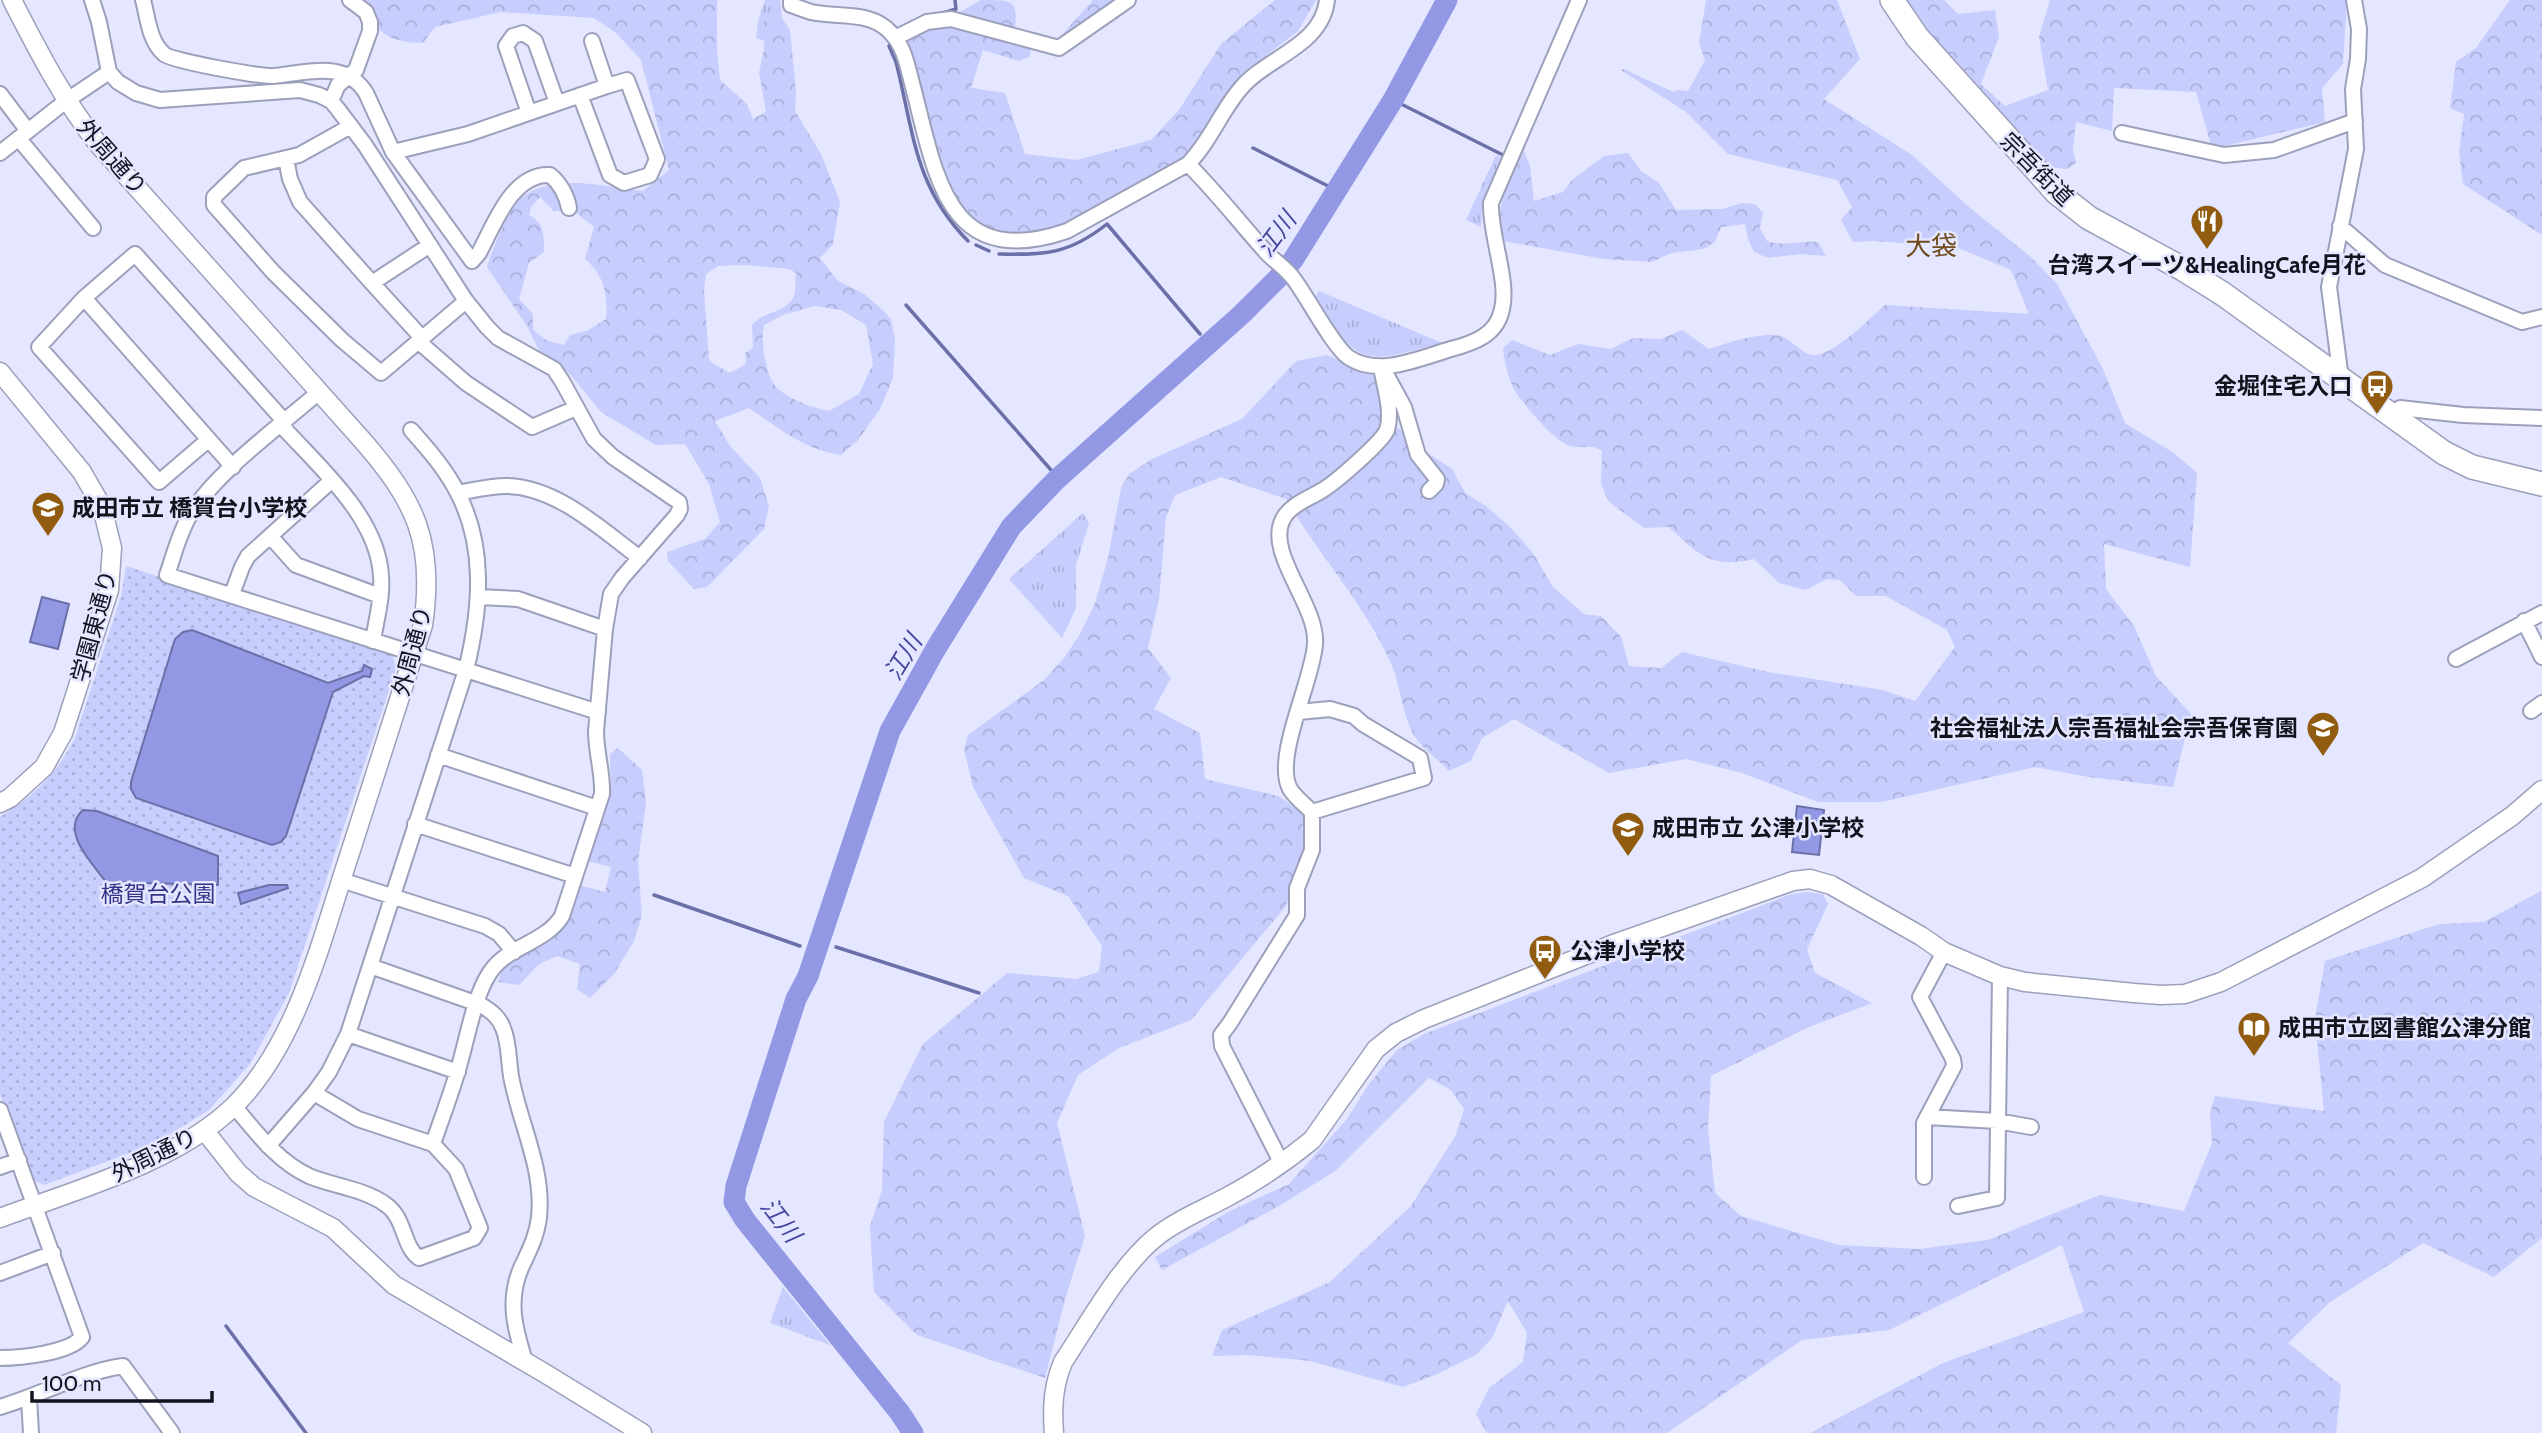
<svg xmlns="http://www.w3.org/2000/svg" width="2542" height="1433" viewBox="0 0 2542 1433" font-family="Cabin,'Noto Sans JP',sans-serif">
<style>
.grass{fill:url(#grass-tufts)}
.forest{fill:url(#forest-crowns);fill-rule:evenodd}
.park{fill:url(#park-dots)}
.water{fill:#9298e3;stroke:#6c70a8;stroke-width:2}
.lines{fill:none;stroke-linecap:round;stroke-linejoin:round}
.stream{stroke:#6c70a8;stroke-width:3.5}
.river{stroke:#9298e3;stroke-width:21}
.minor-casing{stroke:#9ca0bb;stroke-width:18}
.tertiary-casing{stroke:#9ca0bb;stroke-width:21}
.trunk-casing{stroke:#9ca0bb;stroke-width:26}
.minor{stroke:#fff;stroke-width:14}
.tertiary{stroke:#fff;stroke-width:18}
.trunk{stroke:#fff;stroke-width:23}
.labels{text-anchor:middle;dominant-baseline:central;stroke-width:5;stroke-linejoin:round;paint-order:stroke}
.street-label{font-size:23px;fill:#12131d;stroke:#e4e7ff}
.poi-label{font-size:23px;font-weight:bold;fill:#12131d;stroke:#e4e7ff;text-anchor:start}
.park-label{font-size:23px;fill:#373288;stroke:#e4e7ff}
.water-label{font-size:24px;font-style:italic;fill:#47469e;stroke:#e4e7ff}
.quarter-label{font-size:26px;fill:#704b1c;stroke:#e4e7ff}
</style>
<defs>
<pattern id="grass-tufts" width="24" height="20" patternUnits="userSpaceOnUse" patternTransform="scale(1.75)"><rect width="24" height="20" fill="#c7cdfd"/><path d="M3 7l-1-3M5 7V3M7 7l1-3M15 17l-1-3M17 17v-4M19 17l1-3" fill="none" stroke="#aaafd8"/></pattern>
<pattern id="forest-crowns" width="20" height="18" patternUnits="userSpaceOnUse" patternTransform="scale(1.75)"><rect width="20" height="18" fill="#c7cdfd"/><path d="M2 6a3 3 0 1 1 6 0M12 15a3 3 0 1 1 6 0" fill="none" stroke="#aaafd8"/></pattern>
<pattern id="park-dots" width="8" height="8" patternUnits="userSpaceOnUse" patternTransform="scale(1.75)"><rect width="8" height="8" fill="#c7cdfd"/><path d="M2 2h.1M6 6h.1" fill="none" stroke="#aaafd8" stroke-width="1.8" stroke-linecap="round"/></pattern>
</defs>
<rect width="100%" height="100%" fill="#e4e7ff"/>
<!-- grass -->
<path class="grass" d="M 765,0 L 780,0 L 782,18 L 764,19 L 764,41 L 756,38 L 758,21 Z
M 1496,155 L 1502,158 L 1483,199 L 1481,227 L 1466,220 Z
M 1319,291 L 1442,343 C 1365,363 1360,370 1314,299 Z
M 1083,513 L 1089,523 L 1076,565 L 1076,608 L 1062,638 L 1009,579 Z
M 783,1287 L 830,1345 L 770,1323 Z"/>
<!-- forest -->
<path class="forest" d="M 360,0 L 717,0 L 717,50 L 720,80 L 747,104 L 753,119 L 766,112 L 759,73 L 764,49 L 764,19 L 782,18 L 790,30 L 796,92 L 795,111 L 821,154 L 840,202 L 833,244 L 820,258 L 837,280 L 864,294 L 886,313 L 891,320 L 895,338 L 893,378 L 880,409 L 858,440 L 841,455 C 805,450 778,428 749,408 L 715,421 L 730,446 L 760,478 L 769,506 L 764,529 L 707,587 L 694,589 L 668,561 L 667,552 L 705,539 L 720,522 L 709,484 L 685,444 L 656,445 L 601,412 L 570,374 L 539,350 L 527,326 L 487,267 C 493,248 508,207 525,195 C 559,173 606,187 643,191 L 669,170 L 641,60 L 616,33 L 594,18 L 501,12 L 435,27 L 423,43 C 385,42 377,32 360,0 ZM 540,197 L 554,211 L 574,211 L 594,227 L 585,259 C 604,275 608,294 606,319 L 587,331 L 570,335 L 564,345 L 548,341 L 533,330 L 533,314 L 519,299 L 529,263 L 544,252 C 544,235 545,224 529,215 L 531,207 ZM 746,265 L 789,269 L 796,273 C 795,280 796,289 794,296 C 788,312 762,312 752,325 L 753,348 L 745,353 L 746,364 L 730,373 L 712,363 L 709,359 L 704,291 L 706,274 L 718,266 ZM 815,306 L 841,310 L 866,325 L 873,364 L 859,394 L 829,411 C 811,407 793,401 778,389 C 766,379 760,339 764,325 L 783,315 Z
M 981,0 C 1015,0 1019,0 1014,34 L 1031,49 L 1029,57 L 1019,61 L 983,50 L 971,88 L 1005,93 L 1025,154 L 1077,160 L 1151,140 L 1179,110 L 1221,44 L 1275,0 L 1316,0 L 1298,31 L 1243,73 L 1196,144 L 1179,162 L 1069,224 L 1048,232 L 1003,235 L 972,221 L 960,209 L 946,184 L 905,43 Z
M 1093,0 L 1124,0 L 1059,44 L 1060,37 Z
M 1706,0 L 1837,0 L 1860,59 L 1824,99 L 1912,155 L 1969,207 L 2032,258 L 2057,284 L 2102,367 L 2125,423 L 2174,453 L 2197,473 L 2190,567 L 2104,544 L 2106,589 L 2134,626 L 2156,676 L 2191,714 L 2173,787 L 2089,777 L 2035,767 L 1882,802 L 1818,802 L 1742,773 L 1686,759 L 1609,773 L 1514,719 L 1482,738 L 1471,761 L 1449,771 C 1439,760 1423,749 1415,737 C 1401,713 1401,685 1390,661 C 1363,602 1318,554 1286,499 L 1221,477 L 1175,495 L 1166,517 L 1159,599 L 1148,648 L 1171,678 L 1154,709 L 1200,733 L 1205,779 L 1278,796 L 1304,813 L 1304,848 L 1286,906 L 1191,1020 L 1119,1048 L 1078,1075 L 1057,1123 L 1085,1236 L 1066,1296 L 1045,1378 L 917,1335 L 874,1292 L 870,1226 L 882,1190 L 884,1122 L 923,1044 L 1007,973 L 1076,979 L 1099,972 L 1102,946 L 1068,896 L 1024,878 L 973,787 L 964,749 L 968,735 L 1044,680 L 1064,658 L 1080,634 L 1095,603 L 1108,558 L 1121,488 L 1129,474 L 1152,459 L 1242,419 L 1296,361 L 1327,355 L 1387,378 L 1398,397 L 1396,426 L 1420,448 L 1452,469 L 1466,494 L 1486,506 L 1511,528 L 1533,553 L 1553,587 L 1584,614 L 1601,616 L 1621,637 L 1629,666 L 1661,668 L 1682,652 L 1768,672 L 1883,690 L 1915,701 L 1955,647 L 1947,630 L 1886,596 L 1856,596 L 1840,580 L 1827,579 L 1805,590 L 1779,583 L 1754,559 C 1711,569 1699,555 1669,527 L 1644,528 L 1608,501 L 1601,483 L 1602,451 C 1589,443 1583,449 1570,446 C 1554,441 1524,405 1515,391 C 1508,378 1504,362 1503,348 L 1512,340 L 1550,355 L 1578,344 L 1611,349 L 1633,338 L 1661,339 L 1682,330 L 1709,349 C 1727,343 1765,330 1783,337 C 1796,342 1805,360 1821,354 C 1845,345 1866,321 1885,305 L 2029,314 L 2011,270 L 1956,247 L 1874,241 L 1853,242 L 1841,220 L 1852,207 L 1837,180 L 1728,154 L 1686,112 L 1621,70 L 1624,69 L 1673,92 L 1679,90 L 1688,91 L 1705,60 L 1699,43 Z
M 1899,0 L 1944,0 L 1958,14 L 1995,10 L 1999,37 L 1981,84 L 2005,106 L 2048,90 L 2039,37 L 2050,0 L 2347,0 L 2343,64 L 2322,88 L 2325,122 L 2212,149 L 2196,92 L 2114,88 L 2112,131 L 2076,122 L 2073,150 L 2076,163 L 2067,169 L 2040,166 Z
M 2510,0 L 2542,0 L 2542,235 L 2463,184 L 2459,152 L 2464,114 L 2450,108 L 2456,62 L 2476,48 Z
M 1524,151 L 1530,166 L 1534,201 L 1563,192 L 1572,180 L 1604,156 L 1628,153 L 1641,171 L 1659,183 L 1676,210 L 1722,209 L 1742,203 L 1755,204 L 1763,213 L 1760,228 L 1767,241 C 1783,247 1800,240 1818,242 L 1826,256 L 1800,254 L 1768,258 L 1754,252 L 1748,239 L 1745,224 L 1721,227 L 1715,242 L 1704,249 L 1671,253 L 1652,262 L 1604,259 L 1503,241 C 1495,201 1507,186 1524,151 Z
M 618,748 L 642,770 L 646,803 L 638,862 L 642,915 L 634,941 L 614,974 L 590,998 L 577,989 L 580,964 L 557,956 L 538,965 L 519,985 L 498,982 L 504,965 L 555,937 L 566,922 L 579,885 L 605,892 L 611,867 L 587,861 L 611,791 L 610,754 Z
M 2541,891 L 2542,1238 L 2494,1277 L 2423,1243 L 2330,1302 L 2288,1343 L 2341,1385 L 2336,1433 L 1810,1433 L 1943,1363 L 2084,1312 L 2062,1245 L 1889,1330 L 1802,1340 L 1667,1433 L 1487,1433 L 1476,1414 L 1489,1388 L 1523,1362 L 1527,1333 L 1508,1301 L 1492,1338 L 1476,1355 L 1437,1374 L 1403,1387 L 1310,1361 L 1250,1355 L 1212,1356 L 1222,1330 L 1330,1282 L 1411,1206 L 1456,1135 L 1464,1109 L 1451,1090 L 1429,1078 L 1335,1171 L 1279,1206 L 1162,1270 L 1155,1257 L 1228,1212 L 1289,1184 L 1347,1119 L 1369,1084 L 1397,1050 L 1424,1034 L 1789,895 L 1805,892 L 1823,894 L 1828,904 L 1807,949 L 1815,973 L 1872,1003 L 1809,1027 L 1711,1076 L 1708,1128 L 1715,1193 L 1741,1216 L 1839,1245 L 1919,1249 L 1988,1240 L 2100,1195 L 2184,1211 L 2212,1143 L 2210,1113 L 2215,1096 L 2324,1111 L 2315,1019 L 2325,961 L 2439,924 L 2484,922 Z"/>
<!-- park -->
<path class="park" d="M 126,566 L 392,652 L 396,669 L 289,993 L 250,1064 L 209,1110 L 154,1144 L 44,1185 L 32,1179 L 0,1095 L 0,817 C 36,794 55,776 75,738 L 121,596 Z"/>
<!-- water -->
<path class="water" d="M 42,597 L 69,604 L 58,649 L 30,642 Z
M 192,630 L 328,683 L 362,671 L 364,665 L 372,669 L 370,677 L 364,676 L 333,692 L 286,836 L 281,842 L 272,845 L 136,798 L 131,789 L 131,782 L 175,639 L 183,632 Z
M 1797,806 L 1824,810 L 1819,855 L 1792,852 Z
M 83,810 L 97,811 L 218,856 L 218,885 L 106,882 C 93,864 59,831 83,810 Z
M 269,885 L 287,885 L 288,888 L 241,904 L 238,893 Z"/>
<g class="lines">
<!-- stream -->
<path class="stream" d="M 940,14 L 956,9 L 955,0
M 891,44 L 889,46 L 896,62 C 914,133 914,186 968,241
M 1393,100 L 1395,101
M 1401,104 L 1503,155
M 1253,148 L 1330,187
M 1335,190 L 1337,190
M 976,245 L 989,251
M 999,254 C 1046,255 1069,254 1107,224 L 1200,334
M 906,305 L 1051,470
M 1207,342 L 1209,343
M 1057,476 L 1058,478
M 654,895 L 800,946
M 818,944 L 825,945
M 836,947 L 979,993
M 809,950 L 816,953
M 226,1326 L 306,1433"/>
<!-- river -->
<path class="river" d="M 913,1433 L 900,1413 L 745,1220 L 734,1202 L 736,1186 L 796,999 L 808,976 L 890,731 L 935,650 L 1011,527 L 1056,480 L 1242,314 L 1280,276 L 1293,260 L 1393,100 L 1447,0"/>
<defs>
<path id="minor" d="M 92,0 L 99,22 L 109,72 L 118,82 L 136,93 L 160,100 L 300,90 L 319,95 L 331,101 L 337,108 L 365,145 L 466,301 L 487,327 L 498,338 L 554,369 L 562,381 L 594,439 L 613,457 L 679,502 L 680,509 L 677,515 L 622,578 L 611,594 L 605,629 L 596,731 C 596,753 603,773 602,794 L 562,916 C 547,941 513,945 494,967 C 474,990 467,1043 457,1073 C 450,1097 441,1120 433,1144
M 143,0 C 148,18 149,41 164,54 C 171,61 262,77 274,76 C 306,73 345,59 366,93 L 393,152 L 468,134 L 607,86 L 592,41
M 791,0 L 791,5 C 798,7 804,10 811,12 C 838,18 871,10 891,33 C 905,47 908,69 913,87 C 936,176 947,272 1067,231 L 1188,164 C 1210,142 1221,111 1241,88 C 1267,57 1322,46 1327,0
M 895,38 L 927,22 L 951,19 L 1059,48 L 1128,0
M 0,94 L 28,131
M 580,95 L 610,175 L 624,183 L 650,175 L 657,159 L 627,80 L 607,86
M 331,101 L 338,85 L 356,70 L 370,31 L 370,22 L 366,12 L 350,0
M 529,113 L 506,46 L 513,36 L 523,33 L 535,41 L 557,103
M 351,126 L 299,155 L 244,168 L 214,197 L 214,205 L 273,272 L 342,340 L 381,373 L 466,301
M 2122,133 L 2224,155 L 2274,150 L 2355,121
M 19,139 L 93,228
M 393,152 L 472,261 L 479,253 C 494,225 512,173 550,175 C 560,183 567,196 569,208
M 0,153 L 66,101 L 109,72
M 286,159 L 290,179 L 300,202 L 372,283 L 430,245
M 1188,164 C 1216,192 1240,223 1266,252 C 1274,261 1286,268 1293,278 C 1307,296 1332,345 1348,357 C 1378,378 1420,358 1451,349 C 1474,343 1497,335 1502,309 C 1509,281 1490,236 1491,203 L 1579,0
M 2340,226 L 2385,265 L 2522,322 L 2542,317
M 372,283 L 423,339
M 84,298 L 233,467
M 419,342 L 466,383 L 532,427 L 576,408
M 1386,374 L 1404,407 L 1418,455 L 1437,479 L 1436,484 L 1429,491
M 2341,379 L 2329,287 L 2356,149 L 2353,89 L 2358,59 L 2359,29 L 2354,0
M 319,392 C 281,425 215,473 190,515 C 179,533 174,555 167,575 L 598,712
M 2392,415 L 2400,408 L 2463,415 L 2542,418
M 281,425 C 319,467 378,517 381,576 C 383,597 376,620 373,641
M 208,440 L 159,482 L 39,347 L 84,298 L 135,254 L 285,422
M 458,493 C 474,490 490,486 507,486 C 557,487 602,530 640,558
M 270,536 L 296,565 L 380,596
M 232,594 L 242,567 L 248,556 L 331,481
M 479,597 L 518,599 L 605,629
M 2524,621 L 2542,657
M 2456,659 L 2542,613
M 2531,711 L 2542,703
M 1299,712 L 1330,709 L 1354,716 L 1363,724 L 1420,758 L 1424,778 L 1312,812
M 438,755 L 597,808
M 415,824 L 575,876
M 341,880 L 485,926 L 499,934 L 514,952
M 370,966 L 481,1005 C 491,1011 499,1017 503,1028 C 510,1044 508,1064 512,1081 C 521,1126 544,1170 539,1217 C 537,1236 529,1251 521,1268 C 507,1301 515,1329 525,1361
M 348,1034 L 458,1072
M 234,1106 C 256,1132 277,1161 309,1176 C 333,1186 364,1189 385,1204 C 406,1218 402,1246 419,1258 L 474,1238 L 480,1228 L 456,1169 L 433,1144 L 358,1119 L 314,1093
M 0,1110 L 82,1337 C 70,1353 20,1358 0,1358
M 1927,1117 L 1997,1121 L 2031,1127
M 268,1146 L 314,1093 L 329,1072 L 348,1034 L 466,670 C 481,609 487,543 454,486 C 442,465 427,448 411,430
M 1282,1164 L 1222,1046 L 1221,1035 L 1230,1023 L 1297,915 L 1297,888 L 1312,850 L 1312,812 C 1305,805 1295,797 1290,789 C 1273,758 1313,680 1315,644 C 1318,605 1265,553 1283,519 C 1290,505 1308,499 1321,491 C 1334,484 1382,442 1387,430 C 1393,411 1384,386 1381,367
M 0,1167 L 19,1160
M 1924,1177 L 1924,1123 L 1954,1066 L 1953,1059 L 1920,997 L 1944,952
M 1958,1206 L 1997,1198 L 2000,976
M 0,1273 L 53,1253
M 29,1398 L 31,1433
M 0,1407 C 41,1395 81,1372 123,1366 L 172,1433"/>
<path id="tertiary" d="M 0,372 L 82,472 L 102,507 L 112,548 L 109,590 L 63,733 L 44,767 L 10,798 L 0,803
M 204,1130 L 238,1173 L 254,1187 L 333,1228 L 394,1285 L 546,1374 L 642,1433
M 0,1218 C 73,1191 177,1162 234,1106 C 298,1043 322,937 350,853 C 374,777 399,701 423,625 C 435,543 416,502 363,441 L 98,144 C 63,99 38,51 12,0
M 1054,1433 C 1052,1408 1053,1386 1063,1362 C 1089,1323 1120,1266 1156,1237 C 1177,1220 1203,1210 1227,1197 C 1257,1181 1285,1162 1312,1140 L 1376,1049 L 1396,1033 L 1424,1019 L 1611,945 L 1793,881 L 1810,879 L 1831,885 L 1921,936 L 1944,952 L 2000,976 L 2025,982 L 2134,993 L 2161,995 L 2185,994 L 2221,982 L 2422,878 L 2512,816 L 2542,790"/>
<path id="trunk" d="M 1892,0 L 1917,37 L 2057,193 L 2089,218 L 2183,269 L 2223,294 L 2444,453 L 2472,467 L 2542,484"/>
</defs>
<!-- minor casing -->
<use href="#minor" class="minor-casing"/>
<!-- tertiary casing -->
<use href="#tertiary" class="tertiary-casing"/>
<!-- trunk casing -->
<use href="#trunk" class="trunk-casing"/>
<!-- minor -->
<use href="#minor" class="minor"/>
<!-- tertiary -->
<use href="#tertiary" class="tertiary"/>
<!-- trunk -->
<use href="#trunk" class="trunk"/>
</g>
<!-- icons -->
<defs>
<symbol id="restaurant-pin" viewBox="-11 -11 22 30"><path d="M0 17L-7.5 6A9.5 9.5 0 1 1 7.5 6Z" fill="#915c0f" stroke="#e4e7ff"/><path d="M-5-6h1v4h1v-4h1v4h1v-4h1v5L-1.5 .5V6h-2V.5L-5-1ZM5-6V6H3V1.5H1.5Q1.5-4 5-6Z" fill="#fff"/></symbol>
<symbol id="bus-pin" viewBox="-11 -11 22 30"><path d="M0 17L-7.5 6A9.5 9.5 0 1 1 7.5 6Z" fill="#915c0f" stroke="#e4e7ff"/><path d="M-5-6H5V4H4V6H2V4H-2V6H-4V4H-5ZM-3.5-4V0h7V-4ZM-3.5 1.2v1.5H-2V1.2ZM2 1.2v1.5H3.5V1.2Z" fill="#fff"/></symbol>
<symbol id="school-pin" viewBox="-11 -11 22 30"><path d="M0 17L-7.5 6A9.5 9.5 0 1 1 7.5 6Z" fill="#915c0f" stroke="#e4e7ff"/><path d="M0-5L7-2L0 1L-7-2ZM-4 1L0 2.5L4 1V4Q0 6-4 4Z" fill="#fff"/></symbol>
<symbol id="library-pin" viewBox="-11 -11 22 30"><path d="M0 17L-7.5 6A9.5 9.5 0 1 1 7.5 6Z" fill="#915c0f" stroke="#e4e7ff"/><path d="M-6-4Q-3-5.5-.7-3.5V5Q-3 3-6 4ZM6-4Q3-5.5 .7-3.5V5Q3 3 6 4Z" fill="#fff"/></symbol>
</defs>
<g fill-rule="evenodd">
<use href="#restaurant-pin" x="2188" y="202" width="38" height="52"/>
<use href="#bus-pin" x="2358" y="367" width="38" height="52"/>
<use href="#school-pin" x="29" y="489" width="38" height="52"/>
<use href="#school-pin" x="2304" y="709" width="38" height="52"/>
<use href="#school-pin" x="1609" y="809" width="38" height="52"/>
<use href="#bus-pin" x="1526" y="932" width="38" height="52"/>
<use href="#library-pin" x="2235" y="1009" width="38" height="52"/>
</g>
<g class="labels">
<!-- street labels -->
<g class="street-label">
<text transform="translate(112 157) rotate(49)">外周通り</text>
<text transform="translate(2037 169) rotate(45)">宗吾街道</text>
<text transform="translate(94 626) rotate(-75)">学園東通り</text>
<text transform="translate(412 651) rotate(-75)">外周通り</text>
<text transform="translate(154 1155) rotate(-26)">外周通り</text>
</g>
<!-- poi labels -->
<g class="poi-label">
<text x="2207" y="265" text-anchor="middle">台湾スイーツ&amp;HealingCafe月花</text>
<text x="2352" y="386" text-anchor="end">金堀住宅入口</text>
<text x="72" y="508">成田市立 橋賀台小学校</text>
<text x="2298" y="728" text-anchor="end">社会福祉法人宗吾福祉会宗吾保育園</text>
<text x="1652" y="828">成田市立 公津小学校</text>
<text x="1570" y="951">公津小学校</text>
<text x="2278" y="1028">成田市立図書館公津分館</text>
</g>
<!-- park labels -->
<g class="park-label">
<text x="158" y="894">橋賀台公園</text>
</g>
<!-- water labels -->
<g class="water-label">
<text transform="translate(1276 234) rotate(-54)">江川</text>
<text transform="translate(903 657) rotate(-59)">江川</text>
<text transform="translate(781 1220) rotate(52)">江川</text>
</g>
<!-- quarter labels -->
<g class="quarter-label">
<text x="1931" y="246">大袋</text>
</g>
</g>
<!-- scale -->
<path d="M32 1391v10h180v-10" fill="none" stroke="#12131d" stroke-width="3.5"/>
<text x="42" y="1391" font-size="21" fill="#12131d" stroke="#e4e7ff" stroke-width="5" paint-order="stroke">100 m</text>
</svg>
